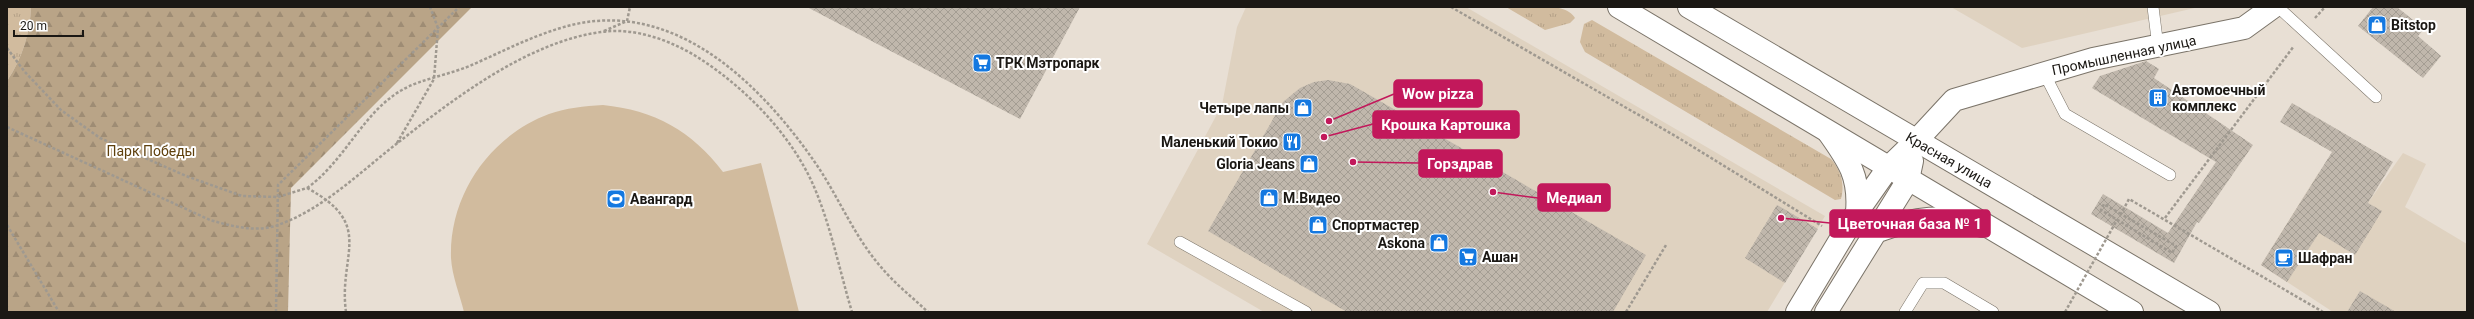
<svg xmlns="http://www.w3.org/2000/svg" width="2474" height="319" viewBox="0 0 2474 319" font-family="Roboto,sans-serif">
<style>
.built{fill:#dfd2c0}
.grass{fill:url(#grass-tufts)}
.forest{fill:url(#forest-firs)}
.pitch{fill:#d1bb9e}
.building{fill:url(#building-cross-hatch)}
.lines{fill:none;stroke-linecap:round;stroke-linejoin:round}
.service-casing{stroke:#7b7469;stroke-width:12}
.minor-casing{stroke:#7b7469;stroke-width:24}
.tertiary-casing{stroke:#7b7469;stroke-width:24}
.trunk-casing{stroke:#7b7469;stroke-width:24}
.path{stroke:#9f9990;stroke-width:2.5;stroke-dasharray:3 2;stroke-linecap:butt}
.service{stroke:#fff;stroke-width:11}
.minor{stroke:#fff;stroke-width:22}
.tertiary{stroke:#fff;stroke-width:22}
.trunk{stroke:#fff;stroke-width:22}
.path-bridge{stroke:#9f9990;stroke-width:2.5;stroke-dasharray:3 2;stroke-linecap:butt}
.labels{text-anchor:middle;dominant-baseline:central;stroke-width:4;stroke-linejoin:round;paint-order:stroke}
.poi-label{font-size:14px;font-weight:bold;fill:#1b1814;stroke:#fff;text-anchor:start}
.street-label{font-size:14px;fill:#1b1814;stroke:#fff}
.park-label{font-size:14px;fill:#5f400d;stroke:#fff}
.leader{fill:none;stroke:#c2185b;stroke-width:1.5}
.callout-dot{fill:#c2185b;stroke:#fff;stroke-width:1.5}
.callout{fill:#c2185b;stroke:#c2185b;stroke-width:1.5}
.callout-label{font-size:15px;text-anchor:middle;font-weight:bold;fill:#fff}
</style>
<defs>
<pattern id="grass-tufts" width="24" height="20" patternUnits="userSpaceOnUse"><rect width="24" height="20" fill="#d1bb9e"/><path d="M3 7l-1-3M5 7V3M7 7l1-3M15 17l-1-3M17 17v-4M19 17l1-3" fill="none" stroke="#b3a087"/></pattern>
<pattern id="forest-firs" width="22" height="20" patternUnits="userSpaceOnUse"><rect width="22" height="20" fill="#b9a487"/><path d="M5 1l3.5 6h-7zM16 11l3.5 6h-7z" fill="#9e8c74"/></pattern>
<pattern id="building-cross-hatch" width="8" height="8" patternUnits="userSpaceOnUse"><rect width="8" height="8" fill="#c0b7ac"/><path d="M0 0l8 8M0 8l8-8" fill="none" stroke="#a49d93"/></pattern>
</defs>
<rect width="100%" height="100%" fill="#e8dfd4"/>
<!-- built -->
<path class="built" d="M 1246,7 L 1466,7 L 1825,216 L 1767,312 L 1264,312 L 1147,244 L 1222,105 L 1237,27 Z
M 1951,7 L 2199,7 L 2022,48 Z
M 2403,153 L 2426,164 L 2405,207 L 2467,244 L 2467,312 L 2333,312 L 2261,265 L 2319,172 L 2368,203 Z"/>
<!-- grass -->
<path class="grass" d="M 7,7 L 31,7 C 30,33 22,59 7,81 Z
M 1506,7 C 1524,7 1566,1 1575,18 L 1570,23 L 1545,30 Z
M 1592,20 L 1831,159 C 1841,171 1845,184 1841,199 L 1835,200 L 1585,52 L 1580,42 L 1584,24 Z"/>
<!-- forest -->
<path class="forest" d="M 31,7 L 472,7 L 291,188 L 288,312 L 7,312 L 7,81 C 22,59 30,33 31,7 Z"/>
<!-- pitch -->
<path class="pitch" d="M 603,105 C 654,110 692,131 723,172 L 761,163 L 799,312 L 464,312 C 460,295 452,276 451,258 C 449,195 490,136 549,114 C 566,108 584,106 603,105 Z"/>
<!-- building -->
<path class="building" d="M 807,7 L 1080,7 L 1020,119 Z
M 2373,7 L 2397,7 L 2424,29 L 2418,36 L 2441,56 L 2423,78 L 2358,26 Z
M 2146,61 L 2159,69 L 2154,78 L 2253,145 L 2199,223 L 2197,222 L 2174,263 L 2091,214 L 2103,194 L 2168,233 L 2216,162 L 2092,88 L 2100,76 Z
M 1328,80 L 1350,84 L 1359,89 L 1646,255 L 1613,312 L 1347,312 L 1208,231 L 1283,102 L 1300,88 L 1314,82 Z
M 2292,103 L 2393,162 L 2368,203 L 2382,211 L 2355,255 L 2319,233 L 2287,282 L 2261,265 L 2332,152 L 2280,122 Z
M 1777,205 L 1818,229 L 1785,283 L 1745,258 Z
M 2360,291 L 2396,312 L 2347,312 Z"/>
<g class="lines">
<defs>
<path id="service" d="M 2153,7 L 2158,47
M 2278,7 L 2376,97
M 2044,73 L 2065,114 L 2170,175
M 1180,242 L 1306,312
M 1905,312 L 1923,283 L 1944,283 L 1993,312"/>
<path id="minor" d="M 1916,141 L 1954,100 L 2093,59 L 2244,28 L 2273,7"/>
<path id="tertiary" d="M 1829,133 C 1849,161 1860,177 1857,212
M 1878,231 C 1913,218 1946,213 1982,226
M 1797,312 L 1857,212 L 1888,168 L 1916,141
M 1826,312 L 1908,180 L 1912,161"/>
<path id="trunk" d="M 1619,7 L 2132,312
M 1689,7 L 2209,312"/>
</defs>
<!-- service casing -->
<use href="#service" class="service-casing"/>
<!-- minor casing -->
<use href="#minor" class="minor-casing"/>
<!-- tertiary casing -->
<use href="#tertiary" class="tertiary-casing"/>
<!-- trunk casing -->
<use href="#trunk" class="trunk-casing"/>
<!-- path -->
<path class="path" d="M 1451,7 L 1677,137 L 1822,226
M 2315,18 L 2325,7
M 604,31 L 627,21 L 630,7
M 7,48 L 24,71 L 61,110 L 100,138 L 186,176 L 242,196 L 278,197 L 307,188 C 376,225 338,254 346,312
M 7,127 L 210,220 C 231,226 256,233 278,225 C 323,209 358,174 395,145 C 452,100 527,42 601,32 C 636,27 673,41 702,60 C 746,89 788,132 811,180 C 830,221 839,269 852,312
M 397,143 L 434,79 L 438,28 L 430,7
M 307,188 C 345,161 363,112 402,90 C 420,79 453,74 474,64 C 508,49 540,32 576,24 C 678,2 761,85 814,161 C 838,195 853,235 881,267 C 894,283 912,297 928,312
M 2121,214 L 2104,204 L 2101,210 L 2172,253 L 2176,246 L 2121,214 L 2129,199 L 2323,312
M 2165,218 L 2294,46
M 7,225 L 59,312
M 276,312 L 278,185 L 459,7
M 1626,312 L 1666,245"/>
<!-- service -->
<use href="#service" class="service"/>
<!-- minor -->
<use href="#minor" class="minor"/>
<!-- tertiary -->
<use href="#tertiary" class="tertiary"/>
<!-- trunk -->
<use href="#trunk" class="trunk"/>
<!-- path-bridge -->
<path class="path-bridge" d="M 2065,312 L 2117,220"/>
</g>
<!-- icons -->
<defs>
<symbol id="shop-square" viewBox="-11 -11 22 22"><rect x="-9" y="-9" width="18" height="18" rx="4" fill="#1478e0" stroke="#fff"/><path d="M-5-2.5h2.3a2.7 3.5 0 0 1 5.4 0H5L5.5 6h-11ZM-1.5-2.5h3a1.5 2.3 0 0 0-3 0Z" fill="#fff"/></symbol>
<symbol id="supermarket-square" viewBox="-11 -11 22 22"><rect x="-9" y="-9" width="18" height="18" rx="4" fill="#1478e0" stroke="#fff"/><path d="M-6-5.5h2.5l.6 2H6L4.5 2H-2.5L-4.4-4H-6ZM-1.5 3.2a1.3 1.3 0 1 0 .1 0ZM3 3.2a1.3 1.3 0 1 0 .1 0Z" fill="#fff"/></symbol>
<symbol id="building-square" viewBox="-11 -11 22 22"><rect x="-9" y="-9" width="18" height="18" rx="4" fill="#1478e0" stroke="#fff"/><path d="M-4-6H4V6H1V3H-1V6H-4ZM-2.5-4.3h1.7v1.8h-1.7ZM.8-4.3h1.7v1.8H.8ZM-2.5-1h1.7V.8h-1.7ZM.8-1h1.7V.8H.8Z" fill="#fff"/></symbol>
<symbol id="restaurant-square" viewBox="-11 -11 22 22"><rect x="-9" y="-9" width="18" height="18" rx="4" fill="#1478e0" stroke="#fff"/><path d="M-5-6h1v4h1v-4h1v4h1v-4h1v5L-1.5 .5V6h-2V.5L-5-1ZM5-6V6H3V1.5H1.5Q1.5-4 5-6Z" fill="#fff"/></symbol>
<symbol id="stadium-square" viewBox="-11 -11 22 22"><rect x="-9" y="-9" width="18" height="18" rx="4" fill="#1478e0" stroke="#fff"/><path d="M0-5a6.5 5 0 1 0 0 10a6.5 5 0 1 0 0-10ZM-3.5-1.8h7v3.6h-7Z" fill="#fff"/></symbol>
<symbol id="cafe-square" viewBox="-11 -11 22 22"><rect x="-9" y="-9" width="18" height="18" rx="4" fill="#1478e0" stroke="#fff"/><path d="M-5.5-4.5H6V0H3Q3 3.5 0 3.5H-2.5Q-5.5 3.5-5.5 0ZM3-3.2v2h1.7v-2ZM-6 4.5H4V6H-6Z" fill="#fff"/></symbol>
</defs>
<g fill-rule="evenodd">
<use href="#shop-square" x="2366" y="14" width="22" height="22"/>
<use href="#supermarket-square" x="971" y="52" width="22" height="22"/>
<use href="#building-square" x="2147" y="87" width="22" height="22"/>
<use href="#shop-square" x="1292" y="97" width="22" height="22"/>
<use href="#restaurant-square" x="1281" y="131" width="22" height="22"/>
<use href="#shop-square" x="1298" y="153" width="22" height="22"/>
<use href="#shop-square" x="1258" y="187" width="22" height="22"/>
<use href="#stadium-square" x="605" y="188" width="22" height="22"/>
<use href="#shop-square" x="1307" y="214" width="22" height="22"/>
<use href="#shop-square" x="1428" y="232" width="22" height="22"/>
<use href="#supermarket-square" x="1457" y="246" width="22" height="22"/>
<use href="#cafe-square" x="2273" y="247" width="22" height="22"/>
</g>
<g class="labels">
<!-- poi labels -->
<g class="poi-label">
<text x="2391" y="25">Bitstop</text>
<text x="996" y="63">ТРК Мэтропарк</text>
<text x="2172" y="90">Автомоечный<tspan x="2172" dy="16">комплекс</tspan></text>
<text x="1289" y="108" text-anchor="end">Четыре лапы</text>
<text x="1278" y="142" text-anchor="end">Маленький Токио</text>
<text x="1295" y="164" text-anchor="end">Gloria Jeans</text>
<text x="1283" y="198">М.Видео</text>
<text x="630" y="199">Авангард</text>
<text x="1332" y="225">Спортмастер</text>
<text x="1425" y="243" text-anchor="end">Askona</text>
<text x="1482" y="257">Ашан</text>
<text x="2298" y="258">Шафран</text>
</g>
<!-- street labels -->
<g class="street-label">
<text transform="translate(2124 55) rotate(-12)">Промышленная улица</text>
<text transform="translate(1949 160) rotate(30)">Красная улица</text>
</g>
<!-- park labels -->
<g class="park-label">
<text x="151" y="151">Парк Победы</text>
</g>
</g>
<!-- callouts -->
<path class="leader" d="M1329 121L1394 94M1324 137L1373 124M1353 162L1419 163M1493 192L1538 198M1781 218L1830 223"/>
<g class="callout-dot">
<circle cx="1329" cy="121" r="4"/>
<circle cx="1324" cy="137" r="4"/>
<circle cx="1353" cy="162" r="4"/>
<circle cx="1493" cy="192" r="4"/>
<circle cx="1781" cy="218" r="4"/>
</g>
<g class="callout">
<rect x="1394" y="80" width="88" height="27" rx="4"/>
<rect x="1373" y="111" width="146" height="27" rx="4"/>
<rect x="1419" y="150" width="83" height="27" rx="4"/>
<rect x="1538" y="184" width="72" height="27" rx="4"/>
<rect x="1830" y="210" width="160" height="27" rx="4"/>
</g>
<g class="callout-label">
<text x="1438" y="99">Wow pizza</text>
<text x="1446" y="130">Крошка Картошка</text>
<text x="1460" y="169">Горздрав</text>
<text x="1574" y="203">Медиал</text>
<text x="1910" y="229">Цветочная база № 1</text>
</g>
<!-- border -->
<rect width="2474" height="319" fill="none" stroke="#1b1814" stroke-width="16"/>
<!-- scale -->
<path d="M14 30v6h69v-6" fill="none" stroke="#1b1814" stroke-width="2"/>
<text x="20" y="30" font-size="12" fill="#1b1814" stroke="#ffffff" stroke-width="3" paint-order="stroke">20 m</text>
</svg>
